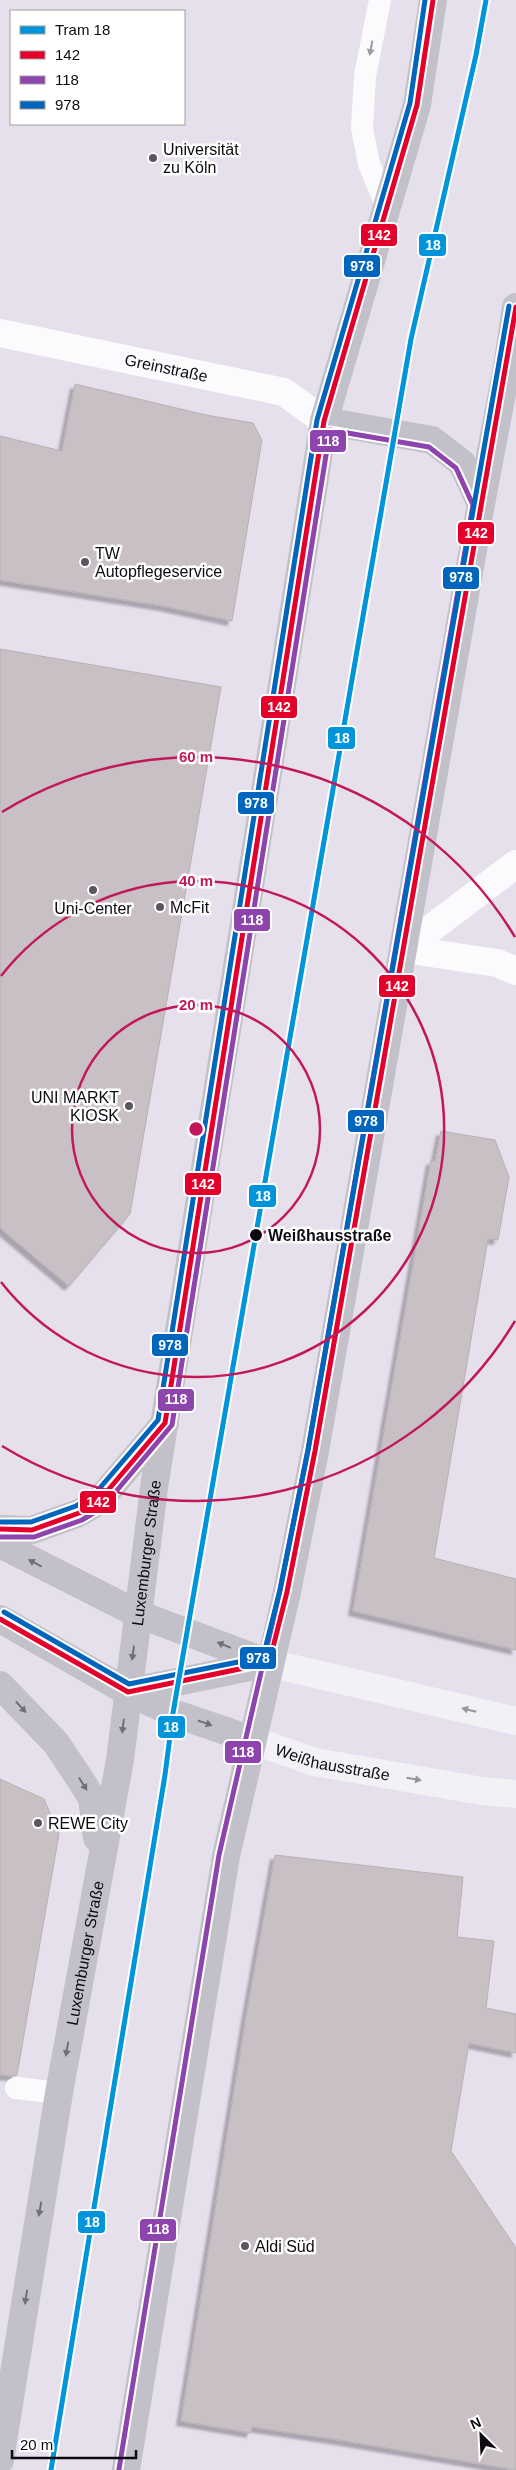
<svg xmlns="http://www.w3.org/2000/svg" width="516" height="2470" viewBox="0 0 516 2470" font-family="Helvetica,sans-serif">
<style>
.building{fill:#c8c0c4;stroke:#b7b0b3;filter:url(#shadow)}
.lines{fill:none;stroke-linecap:round;stroke-linejoin:round}
.service{stroke:#fbfafc;stroke-width:22}
.pedestrian{stroke:#fbfafc;stroke-width:28}
.minor{stroke:#fbfafc;stroke-width:28}
.secondary{stroke:#f2f2f6;stroke-width:28}
.primary{stroke:#c2c1ca;stroke-width:28}
.bus-1-casing{stroke:#fff;stroke-width:9}
.bus-2-casing{stroke:#fff;stroke-width:9}
.bus-3-casing{stroke:#fff;stroke-width:9}
.bus-1{stroke:#e4002b;stroke-width:5}
.bus-2{stroke:#8e44ad;stroke-width:5}
.bus-3{stroke:#0065bd;stroke-width:5}
.tram-1-casing{stroke:#fff;stroke-width:9}
.tram-1{stroke:#0095da;stroke-width:5}
.oneway{fill:#9c9a9e}
.oneway2{fill:#716f77}
.oneway3{fill:#97959b}
.ring{fill:none;stroke:#c2185b;stroke-width:2.5}
.poi-dot{fill:#5a555f;stroke:#fff;stroke-width:2}
.stop-dot{fill:#0e0a12;stroke:#fff;stroke-width:2}
.labels{text-anchor:middle;dominant-baseline:central;stroke-width:5;stroke-linejoin:round;paint-order:stroke}
.poi-label{font-size:16px;fill:#0e0a12;stroke:#fff;text-anchor:start}
.street-label{font-size:16px;fill:#0e0a12;stroke:#fff}
.stop-label{font-size:16px;font-weight:bold;fill:#0e0a12;stroke:#fff;text-anchor:start}
.centre{fill:#c2185b;stroke:#fff;stroke-width:2.5}
.ring-label{font-size:15px;text-anchor:middle;font-weight:bold;fill:#c2185b;stroke:#fff;stroke-width:5;stroke-linejoin:round;paint-order:stroke}
.line-badge{stroke:#fff;stroke-width:2}
.badge-label{font-size:14px;text-anchor:middle;font-weight:bold;fill:#fff}
</style>
<defs>
<filter id="shadow"><feDropShadow dx="-4.5" dy="4.5" stdDeviation="1" flood-color="#0004"/></filter>
</defs>
<rect width="100%" height="100%" fill="#e6e0ed"/>
<!-- building -->
<path class="building" d="M 75,384 L 206,415 L 253,423 L 262,440 L 232,621 L 163,606 L 0,580 L 0,436 L 62,451 Z
M 0,649 L 221,687 L 130,1214 L 69,1286 L 0,1228 Z
M 441,1131 L 495,1140 L 509,1177 L 498,1240 L 488,1239 L 434,1558 L 516,1579 L 516,1650 L 353,1611 L 431,1160 L 435,1161 Z
M 0,1779 L 44,1799 L 59,1834 L 17,2075 L 12,2076 L 0,2075 Z
M 275,1855 L 463,1877 L 457,1937 L 494,1941 L 486,2008 L 516,2014 L 516,2053 L 469,2043 L 451,2151 L 516,2248 L 516,2470 L 339,2440 L 252,2427 L 251,2433 L 181,2421 L 246,2017 Z"/>
<g class="lines">
<!-- service -->
<path class="service" d="M 380,0 L 365,76 L 362,128 L 369,164 L 387,207
M 16,2088 L 59,2093"/>
<!-- pedestrian -->
<path class="pedestrian" d="M 404,949 L 516,864"/>
<!-- minor -->
<g class="minor">
<path id="s1" d="M 0,333 L 284,392 L 324,421"/>
<path d="M 404,949 L 497,963 L 516,971"/>
</g>
<!-- secondary -->
<g class="secondary">
<path d="M 269,1663 L 516,1721"/>
<path id="s2" d="M 252,1740 L 315,1762 L 482,1791 L 516,1794"/>
</g>
<!-- primary -->
<g class="primary">
<path d="M 324,421 L 432,440 L 462,463 L 481,504"/>
<path d="M 0,1529 L 32,1530 L 79,1513 L 98,1502 L 165,1423"/>
<path d="M 0,1544 L 138,1614 L 269,1663"/>
<path d="M 0,1619 L 128,1692 L 173,1713 L 252,1740"/>
<path d="M 0,1685 L 56,1743 L 78,1776 L 92,1798 L 97,1838"/>
<path d="M 128,1692 L 269,1663"/>
<path id="s3" d="M 0,2460 L 59,2093 L 120,1760 L 154,1488 L 324,421 L 417,105 L 433,0"/>
<path d="M 126,2470 L 226,1856 L 287,1592 L 315,1451 L 481,504 L 507,367 L 516,307"/>
</g>
<defs>
<path id="bus-1" d="M 165,1423 L 324,421 L 417,105 L 433,0
M 0,1529 L 32,1530 L 79,1513 L 98,1502 L 165,1423
M 0,1619 L 128,1692
M 269,1663 L 287,1592 L 315,1451 L 516,307
M 128,1692 L 269,1663"/>
<path id="bus-2" d="M 0,1537 L 34,1537 L 82,1520 L 102,1508 L 172,1425 L 330,430 L 429,447 L 456,468 L 473,505 L 308,1450 L 280,1590 L 219,1855 L 119,2469"/>
<path id="bus-3" d="M 0,1522 L 31,1522 L 76,1506 L 93,1496 L 158,1420 L 317,420 L 410,103 L 425,0
M 4,1612 L 129,1684 L 263,1657 L 280,1590 L 308,1450 L 509,306"/>
</defs>
<!-- bus-1 casing -->
<use href="#bus-1" class="bus-1-casing"/>
<!-- bus-2 casing -->
<use href="#bus-2" class="bus-2-casing"/>
<!-- bus-3 casing -->
<use href="#bus-3" class="bus-3-casing"/>
<!-- bus-1 -->
<use href="#bus-1" class="bus-1"/>
<!-- bus-2 -->
<use href="#bus-2" class="bus-2"/>
<!-- bus-3 -->
<use href="#bus-3" class="bus-3"/>
<defs>
<path id="tram-1" d="M 51,2470 L 165,1775 L 173,1713 L 411,339 L 476,55 L 486,0"/>
</defs>
<!-- tram-1 casing -->
<use href="#tram-1" class="tram-1-casing"/>
<!-- tram-1 -->
<use href="#tram-1" class="tram-1"/>
</g>
<!-- one-way arrows -->
<defs><path id="oneway-solid" d="M-6-.8H1V-3.2L6.5 0L1 3.2V.8H-6Z" transform="scale(1.25)"/></defs>
<use class="oneway" href="#oneway-solid" transform="translate(371 48) rotate(101)"/>
<g class="oneway2">
<use href="#oneway-solid" transform="translate(35 1563) rotate(-152)"/>
<use href="#oneway-solid" transform="translate(224 1645) rotate(-158)"/>
<use href="#oneway-solid" transform="translate(133 1653) rotate(98)"/>
<use href="#oneway-solid" transform="translate(21 1707) rotate(47)"/>
<use href="#oneway-solid" transform="translate(205 1723) rotate(19)"/>
<use href="#oneway-solid" transform="translate(123 1726) rotate(97)"/>
<use href="#oneway-solid" transform="translate(83 1784) rotate(58)"/>
<use href="#oneway-solid" transform="translate(67 2049) rotate(100)"/>
<use href="#oneway-solid" transform="translate(40 2209) rotate(100)"/>
<use href="#oneway-solid" transform="translate(26 2297) rotate(99)"/>
</g>
<g class="oneway3">
<use href="#oneway-solid" transform="translate(469 1710) rotate(-166)"/>
<use href="#oneway-solid" transform="translate(414 1779) rotate(10)"/>
</g>
<!-- distance rings -->
<g class="ring">
<circle cx="196" cy="1129" r="124"/>
<path d="M1 976A248 248 0 1 1 1 1282"/>
<path d="M515 1321A372 372 0 0 1 2 1446M2 812A372 372 0 0 1 515 937"/>
</g>
<!-- markers -->
<g class="poi-dot">
<circle cx="153" cy="158" r="5"/>
<circle cx="85" cy="562" r="5"/>
<circle cx="93" cy="890" r="5"/>
<circle cx="160" cy="907" r="5"/>
<circle cx="129" cy="1106" r="5"/>
<circle cx="38" cy="1823" r="5"/>
<circle cx="245" cy="2246" r="5"/>
</g>
<circle class="stop-dot" cx="256" cy="1235" r="7"/>
<g class="labels">
<!-- poi labels -->
<g class="poi-label">
<text x="163" y="149">Universität<tspan x="163" dy="18">zu Köln</tspan></text>
<text x="95" y="553">TW<tspan x="95" dy="18">Autopflegeservice</tspan></text>
<text x="170" y="907">McFit</text>
<text x="93" y="908" text-anchor="middle">Uni-Center</text>
<text x="119" y="1097" text-anchor="end">UNI MARKT<tspan x="119" dy="18">KIOSK</tspan></text>
<text x="48" y="1823">REWE City</text>
<text x="255" y="2246">Aldi Süd</text>
</g>
<!-- street labels -->
<g class="street-label">
<text stroke="none"><textPath href="#s1" startOffset="170">Greinstraße</textPath></text>
<text stroke="none"><textPath href="#s3" startOffset="919">Luxemburger Straße</textPath></text>
<text stroke="none"><textPath href="#s2" startOffset="84">Weißhausstraße</textPath></text>
<text stroke="none"><textPath href="#s3" startOffset="514">Luxemburger Straße</textPath></text>
</g>
<!-- stop labels -->
<g class="stop-label">
<text x="268" y="1235">Weißhausstraße</text>
</g>
</g>
<circle cx="196" cy="1129" r="8" class="centre"/>
<g class="ring-label">
<text x="196" y="762">60 m</text>
<text x="196" y="886">40 m</text>
<text x="196" y="1010">20 m</text>
</g>
<g class="line-badge">
<rect x="360" y="223" width="38" height="24" rx="5" fill="#e4002b"/>
<rect x="418" y="233" width="29" height="24" rx="5" fill="#0095da"/>
<rect x="343" y="254" width="38" height="24" rx="5" fill="#0065bd"/>
<rect x="309" y="429" width="38" height="24" rx="5" fill="#8e44ad"/>
<rect x="457" y="521" width="38" height="24" rx="5" fill="#e4002b"/>
<rect x="442" y="566" width="38" height="24" rx="5" fill="#0065bd"/>
<rect x="260" y="695" width="38" height="24" rx="5" fill="#e4002b"/>
<rect x="327" y="726" width="29" height="24" rx="5" fill="#0095da"/>
<rect x="237" y="791" width="38" height="24" rx="5" fill="#0065bd"/>
<rect x="233" y="908" width="38" height="24" rx="5" fill="#8e44ad"/>
<rect x="378" y="974" width="38" height="24" rx="5" fill="#e4002b"/>
<rect x="347" y="1109" width="38" height="24" rx="5" fill="#0065bd"/>
<rect x="184" y="1172" width="38" height="24" rx="5" fill="#e4002b"/>
<rect x="248" y="1184" width="29" height="24" rx="5" fill="#0095da"/>
<rect x="151" y="1333" width="38" height="24" rx="5" fill="#0065bd"/>
<rect x="157" y="1388" width="38" height="24" rx="5" fill="#8e44ad"/>
<rect x="79" y="1490" width="38" height="24" rx="5" fill="#e4002b"/>
<rect x="239" y="1646" width="38" height="24" rx="5" fill="#0065bd"/>
<rect x="157" y="1715" width="29" height="24" rx="5" fill="#0095da"/>
<rect x="224" y="1740" width="38" height="24" rx="5" fill="#8e44ad"/>
<rect x="77" y="2210" width="29" height="24" rx="5" fill="#0095da"/>
<rect x="139" y="2218" width="38" height="24" rx="5" fill="#8e44ad"/>
</g>
<g class="badge-label">
<text x="379" y="240">142</text>
<text x="433" y="250">18</text>
<text x="362" y="271">978</text>
<text x="328" y="446">118</text>
<text x="476" y="538">142</text>
<text x="461" y="582">978</text>
<text x="279" y="712">142</text>
<text x="342" y="743">18</text>
<text x="256" y="808">978</text>
<text x="252" y="925">118</text>
<text x="397" y="991">142</text>
<text x="366" y="1126">978</text>
<text x="203" y="1189">142</text>
<text x="263" y="1201">18</text>
<text x="170" y="1350">978</text>
<text x="176" y="1404">118</text>
<text x="98" y="1507">142</text>
<text x="258" y="1663">978</text>
<text x="171" y="1732">18</text>
<text x="243" y="1757">118</text>
<text x="92" y="2227">18</text>
<text x="158" y="2234">118</text>
</g>
<!-- legend -->
<rect x="10" y="10" width="175" height="115" fill="#ffffff" stroke="#9f9da0"/>
<rect x="20" y="26" width="25" height="8" fill="#0095da" stroke="#9f9da0"/>
<text x="55" y="35" font-size="15" fill="#0e0a12">Tram 18</text>
<rect x="20" y="51" width="25" height="8" fill="#e4002b" stroke="#9f9da0"/>
<text x="55" y="60" font-size="15" fill="#0e0a12">142</text>
<rect x="20" y="76" width="25" height="8" fill="#8e44ad" stroke="#9f9da0"/>
<text x="55" y="85" font-size="15" fill="#0e0a12">118</text>
<rect x="20" y="101" width="25" height="8" fill="#0065bd" stroke="#9f9da0"/>
<text x="55" y="110" font-size="15" fill="#0e0a12">978</text>
<!-- north arrow -->
<g transform="translate(481 2435) rotate(336)" stroke="#ffffff" stroke-width="4" paint-order="stroke">
<path d="M0-4L9 19L0 12L-9 19Z" fill="#0e0a12"/>
<text y="-8" font-size="14" font-weight="bold" text-anchor="middle" fill="#0e0a12">N</text>
</g>
<!-- scale -->
<path d="M12 2450v8h124v-8" fill="none" stroke="#0e0a12" stroke-width="2.5"/>
<text x="20" y="2450" font-size="15" fill="#0e0a12" stroke="#ffffff" stroke-width="4" paint-order="stroke">20 m</text>
</svg>
